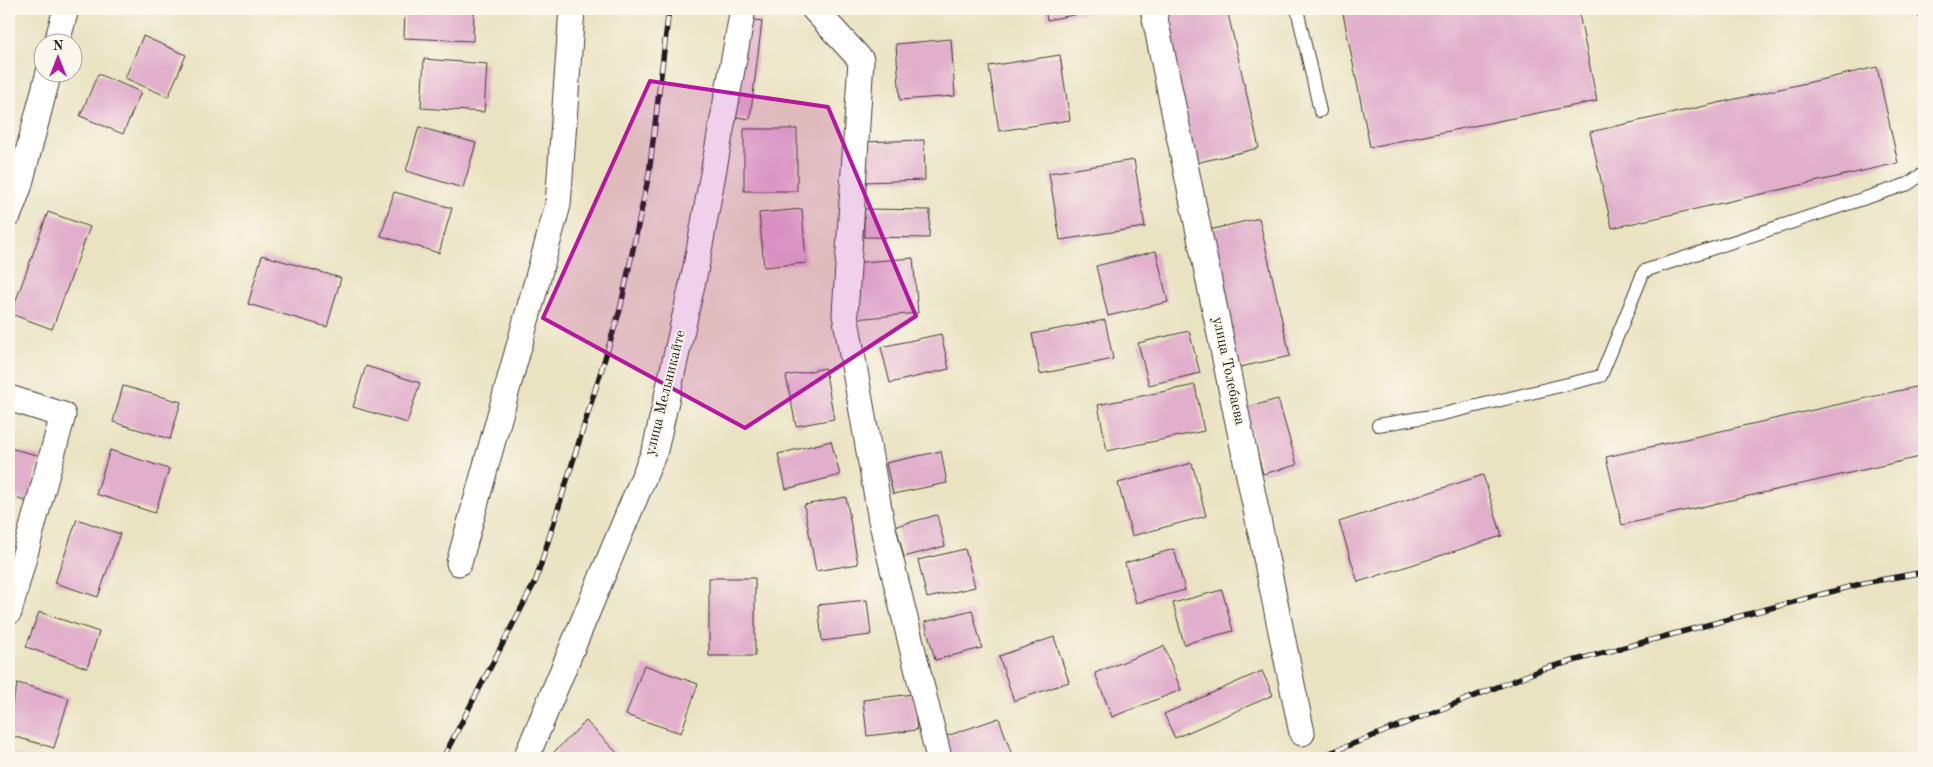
<svg xmlns="http://www.w3.org/2000/svg" width="1933" height="767" viewBox="0 0 1933 767" font-family="'Old Standard TT',serif">
<style>
.building{fill:#e1aecb}
.lines{fill:none;stroke-linecap:round;stroke-linejoin:round}
.lane-casing{stroke:#3b3a35;stroke-width:14}
.street-casing{stroke:#3b3a35;stroke-width:27}
.lane{stroke:#fff;stroke-width:12}
.street{stroke:#fff;stroke-width:25}
.rail-casing{stroke:#1c1c1c;stroke-width:5.5}
.rail{stroke:#fbf7ec;stroke-width:4;stroke-dasharray:11;stroke-linecap:butt}
.marked{fill:#b5179e;fill-opacity:0.2;stroke:#b5179e;stroke-width:4;stroke-linejoin:round}
.labels{text-anchor:middle;dominant-baseline:central;stroke-width:4;stroke-linejoin:round;paint-order:stroke}
.street-label{font-size:15px;fill:#1c1c1c;stroke:#fbf7ec}
</style>
<rect width="100%" height="100%" fill="#fbf7ec"/>
<filter id="ink" filterUnits="userSpaceOnUse"><feTurbulence type="fractalNoise" baseFrequency=".02" numOctaves="2"/><feDisplacementMap in="SourceGraphic" scale="10" xChannelSelector="R" yChannelSelector="G"/><feConvolveMatrix kernelMatrix="1 2 1 2 8 2 1 2 1" color-interpolation-filters="sRGB"/></filter>
<filter id="wash" filterUnits="userSpaceOnUse"><feTurbulence type="fractalNoise" baseFrequency=".0096" numOctaves="4" result="noise"/><feDisplacementMap in="SourceGraphic" scale="20" xChannelSelector="R" yChannelSelector="G"/><feGaussianBlur stdDeviation="1.12" result="paint"/><feColorMatrix in="noise" values="0 0 0 0 0 0 0 0 0 0 0 0 0 0 0 0 0 1.4 0 .05"/><feComposite in="paint" operator="in"/></filter>
<g filter="url(#wash)">
<rect width="100%" height="100%" fill="#eae3c2"/>
<g id="blocks">
<!-- building -->
<path class="building" d="M 136,9 L 152,9 L 150,14 Z
M 405,9 L 474,9 L 473,41 L 404,38 Z
M 1045,9 L 1100,9 L 1100,10 L 1047,20 Z
M 1161,9 L 1227,9 L 1259,148 L 1196,163 Z
M 1342,9 L 1578,9 L 1597,101 L 1370,147 Z
M 743,18 L 762,21 L 750,119 L 730,116 Z
M 143,36 L 186,55 L 168,97 L 125,78 Z
M 951,39 L 955,96 L 900,100 L 896,44 Z
M 1060,55 L 1070,120 L 999,131 L 989,66 Z
M 424,59 L 487,64 L 484,112 L 421,108 Z
M 1877,67 L 1898,163 L 1612,228 L 1590,132 Z
M 98,74 L 141,92 L 123,134 L 80,116 Z
M 419,127 L 476,143 L 463,188 L 406,171 Z
M 744,129 L 797,129 L 797,191 L 744,191 Z
M 924,140 L 925,180 L 863,182 L 861,142 Z
M 1134,160 L 1145,227 L 1060,240 L 1049,173 Z
M 394,192 L 452,208 L 439,253 L 381,236 Z
M 802,209 L 806,263 L 764,267 L 759,213 Z
M 864,209 L 930,210 L 929,238 L 864,237 Z
M 48,212 L 90,227 L 52,329 L 11,314 Z
M 1259,218 L 1290,356 L 1236,368 L 1205,231 Z
M 1156,251 L 1168,302 L 1108,316 L 1096,266 Z
M 262,255 L 341,278 L 327,327 L 248,304 Z
M 913,258 L 918,313 L 855,319 L 851,263 Z
M 1105,320 L 1113,359 L 1040,374 L 1032,334 Z
M 1189,331 L 1200,373 L 1149,385 L 1138,343 Z
M 941,334 L 949,369 L 890,383 L 881,347 Z
M 366,366 L 420,383 L 407,423 L 353,407 Z
M 825,368 L 834,419 L 796,426 L 786,376 Z
M 1195,385 L 1204,431 L 1107,451 L 1098,405 Z
M 1924,385 L 1924,456 L 1622,525 L 1606,457 Z
M 123,386 L 181,402 L 170,439 L 113,422 Z
M 1278,399 L 1297,465 L 1263,474 L 1245,408 Z
M 831,441 L 840,475 L 786,489 L 778,454 Z
M 9,448 L 41,456 L 28,502 L 9,496 Z
M 110,450 L 169,469 L 155,513 L 96,494 Z
M 941,451 L 947,483 L 893,494 L 886,463 Z
M 1192,463 L 1206,516 L 1132,536 L 1118,483 Z
M 1483,475 L 1502,536 L 1358,582 L 1339,522 Z
M 846,497 L 858,564 L 816,571 L 804,505 Z
M 937,515 L 945,546 L 904,557 L 896,526 Z
M 77,519 L 120,534 L 98,597 L 55,583 Z
M 965,549 L 975,587 L 927,598 L 918,560 Z
M 1174,549 L 1185,590 L 1136,603 L 1125,563 Z
M 709,578 L 755,578 L 755,656 L 709,656 Z
M 1222,590 L 1233,631 L 1184,644 L 1173,603 Z
M 867,600 L 871,635 L 822,641 L 818,605 Z
M 972,610 L 982,648 L 935,660 L 925,622 Z
M 39,612 L 99,632 L 87,668 L 26,647 Z
M 1054,637 L 1069,682 L 1014,701 L 999,656 Z
M 1164,646 L 1181,690 L 1112,717 L 1095,673 Z
M 644,665 L 698,684 L 681,733 L 626,715 Z
M 1262,671 L 1273,695 L 1175,738 L 1164,714 Z
M 18,683 L 69,698 L 54,748 L 9,735 L 9,714 Z
M 913,694 L 917,730 L 867,736 L 863,700 Z
M 999,718 L 1013,758 L 952,758 L 944,737 Z
M 586,721 L 622,758 L 560,758 L 554,752 Z
M 9,752 L 27,758 L 9,758 Z"/>
</g>
</g>
<g filter="url(#ink)">
<use href="#blocks" fill-opacity="0" stroke="#3b3a35" stroke-width="1"/>
<g class="lines">
<defs>
<path id="lane" d="M 1297,9 L 1320,111
M 1923,9 L 1924,13
M 1378,425 L 1443,414 L 1601,376 L 1644,271 L 1908,184 L 1924,173"/>
<path id="street" d="M 814,9 L 861,60 L 845,314 L 881,520 L 939,758
M 1153,9 L 1302,733
M 57,42 L 66,9
M 9,214 L 19,187 L 49,72
M 9,398 L 63,415 L 9,612
M 459,563 L 558,205 L 572,9
M 526,758 L 655,450 L 696,267 L 743,9"/>
</defs>
<!-- lane casing -->
<use href="#lane" class="lane-casing"/>
<!-- street casing -->
<use href="#street" class="street-casing"/>
<!-- lane -->
<use href="#lane" class="lane"/>
<!-- street -->
<use href="#street" class="street"/>
<defs>
<path id="rail" d="M 443,758 L 536,580 L 620,310 L 649,174 L 669,9
M 1317,758 L 1543,669 L 1864,583 L 1924,572"/>
</defs>
<!-- rail casing -->
<use href="#rail" class="rail-casing"/>
<!-- rail -->
<use href="#rail" class="rail"/>
</g>
</g>
<!-- marked area -->
<path class="marked" d="M 650,81 L 828,107 L 916,316 L 745,428 L 543,318 Z"/>
<g class="labels">
<!-- street labels -->
<g class="street-label">
<text transform="translate(1228 371) rotate(78)">улица Толебаева</text>
<text transform="translate(666 393) rotate(-76)">улица Мельникайте</text>
</g>
</g>
<!-- margin -->
<rect width="1933" height="767" fill="none" stroke="#fbf7ec" stroke-width="30"/>
<!-- north arrow -->
<g transform="translate(58 58)"><circle r="24" fill="#fbf7ec" stroke="#a29f99"/>
<path d="M0-4L9 19L0 12L-9 19Z" fill="#b5179e"/>
<text y="-8" font-size="14" font-weight="bold" text-anchor="middle" fill="#1c1c1c">N</text>
</g>
</svg>
